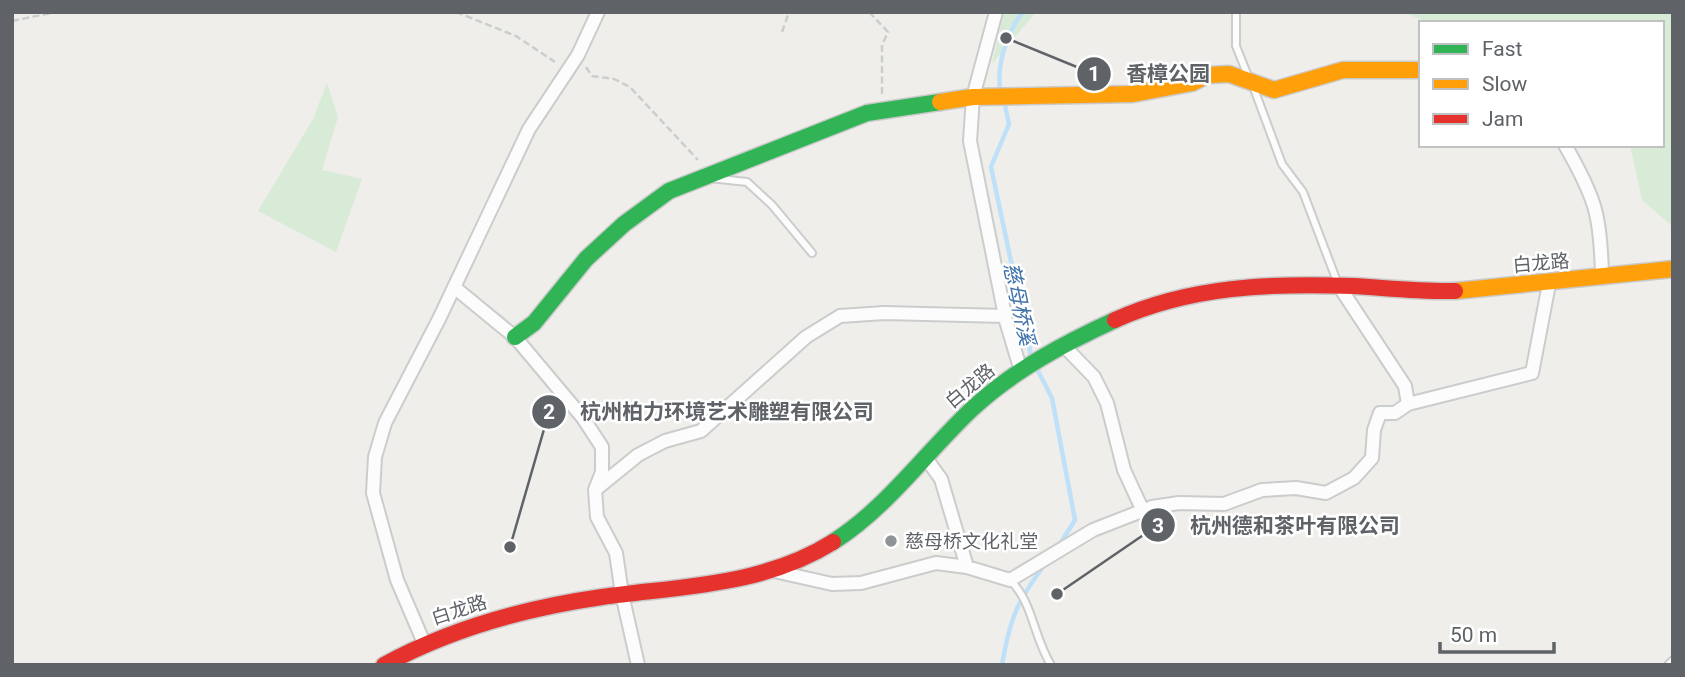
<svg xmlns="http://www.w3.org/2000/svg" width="1685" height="677" viewBox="0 0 1685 677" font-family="Roboto,'Noto Sans SC',sans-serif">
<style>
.green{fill:#d8ebd6}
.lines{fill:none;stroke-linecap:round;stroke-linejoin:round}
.stream{stroke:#bfe0f9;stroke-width:4.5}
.lane-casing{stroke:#cbcccc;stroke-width:10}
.street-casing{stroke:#cbcccc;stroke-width:16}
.fast-casing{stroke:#cacacb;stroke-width:19}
.slow-casing{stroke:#cacacb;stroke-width:19}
.jam-casing{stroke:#cacacb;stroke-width:19}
.path{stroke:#cacfcc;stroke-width:2.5;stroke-dasharray:7 3.5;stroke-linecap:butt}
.lane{stroke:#fdfcfc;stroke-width:6}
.street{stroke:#fdfcfc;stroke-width:12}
.fast{stroke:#30b455;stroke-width:16}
.slow{stroke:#ff9f0a;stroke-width:16}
.jam{stroke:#e5322d;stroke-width:16}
.poi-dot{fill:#919496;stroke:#fff;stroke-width:2.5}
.labels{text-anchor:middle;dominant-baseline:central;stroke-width:5;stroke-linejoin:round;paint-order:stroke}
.street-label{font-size:19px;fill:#5f6368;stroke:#fff}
.poi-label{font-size:19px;fill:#5f6368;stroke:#fff;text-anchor:start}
.water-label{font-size:21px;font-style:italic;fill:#4174aa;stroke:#fff}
.leader{fill:none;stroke:#5f6368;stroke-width:2.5}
.callout-dot{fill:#5f6368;stroke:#fff;stroke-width:2.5}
.mark-label{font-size:21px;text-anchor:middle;font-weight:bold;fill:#fff}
.callout-label{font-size:21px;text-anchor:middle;font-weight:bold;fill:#5f6368;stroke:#fff;stroke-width:5;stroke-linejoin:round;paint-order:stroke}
</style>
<rect width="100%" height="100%" fill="#efeeea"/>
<!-- green -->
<path class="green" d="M 1004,12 L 1036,12 L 992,64 Z
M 1402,12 L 1673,12 L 1673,227 L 1642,200 L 1630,145 L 1662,145 L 1662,23 L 1430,23 Z
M 327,83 L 338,117 L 322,170 L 362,179 L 336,252 L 258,211 L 313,119 Z"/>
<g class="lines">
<!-- stream -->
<path class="stream" d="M 1001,93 C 995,69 1007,31 1023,12
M 1004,101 L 1009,124 L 991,167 L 1032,360
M 1036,367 L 1052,398 L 1075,520 L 1058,547
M 1002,665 C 1010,618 1017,601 1046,563"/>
<defs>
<path id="lane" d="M 1236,12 L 1236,46 L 1248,76
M 1253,86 L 1282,164 L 1303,192 L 1338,284
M 710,178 L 747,182 L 772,205 L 812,253
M 1010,580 C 1033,602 1033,636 1051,665
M 1668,665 L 1673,660"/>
<path id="street" d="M 996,12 L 973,97 L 970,141 L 1006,321 L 1021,371
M 1565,145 C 1596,199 1601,216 1602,278
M 454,287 L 515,337 L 583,418 L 602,447 L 602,472 L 595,490 L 597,517 L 616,553 L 622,594 L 638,665
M 1065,347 L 1094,377 L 1107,403 L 1124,470 L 1143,511
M 1408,404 L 1532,373 L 1549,284
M 925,457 L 941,479 L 967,567
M 595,490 L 638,455 L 665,441 L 701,431 L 806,337 L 840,316 L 884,313 L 1005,316
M 774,571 L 832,584 L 861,583 L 936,563 L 967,567 L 1010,580 L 1093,530 L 1152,507 L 1179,503 L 1224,504 L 1262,490 L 1296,488 L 1326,493 L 1354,478 L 1372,458 L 1374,430 L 1380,413 L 1395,413 L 1408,404 L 1405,386 L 1339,286
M 424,643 L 397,580 L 373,493 L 375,457 L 385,423 L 439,319 L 529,129 L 578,55 L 598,12"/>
<path id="fast" d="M 515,337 L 534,323 L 586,259 L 624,224 L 669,191 L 867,113 L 940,102
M 833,542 C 888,507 926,452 973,408 C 1014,370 1065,343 1115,320"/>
<path id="slow" d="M 940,102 L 973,97 L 1133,94 L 1192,83 L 1208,75 L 1229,74 L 1274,90 L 1343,70 L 1421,70
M 1455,291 L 1673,269"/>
<path id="jam" d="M 1115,320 C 1190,286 1271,283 1353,286 C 1387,288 1421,292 1455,291
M 384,665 C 452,628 525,608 602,597 C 681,586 763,586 833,542"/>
</defs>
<!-- lane casing -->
<use href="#lane" class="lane-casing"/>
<!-- street casing -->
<use href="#street" class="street-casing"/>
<!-- fast casing -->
<use href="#fast" class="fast-casing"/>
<!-- slow casing -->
<use href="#slow" class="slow-casing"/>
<!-- jam casing -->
<use href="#jam" class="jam-casing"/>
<!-- path -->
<path class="path" d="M 456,12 L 516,36 L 555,62
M 869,12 L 888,32 L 882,45 L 882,95
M 12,21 L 56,12
M 782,32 L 789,12
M 586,67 L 592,76 L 614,79 L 630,87 L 698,160"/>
<!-- lane -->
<use href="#lane" class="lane"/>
<!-- street -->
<use href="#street" class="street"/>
<!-- fast -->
<use href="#fast" class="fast"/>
<!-- slow -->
<use href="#slow" class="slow"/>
<!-- jam -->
<use href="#jam" class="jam"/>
</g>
<!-- markers -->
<circle class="poi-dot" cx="891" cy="541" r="7"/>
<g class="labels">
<!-- street labels -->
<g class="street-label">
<text transform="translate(1541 263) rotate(-5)">白龙路</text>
<text transform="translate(970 386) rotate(-40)">白龙路</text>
<text transform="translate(459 610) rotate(-18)">白龙路</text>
</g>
<!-- poi labels -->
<g class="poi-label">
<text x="905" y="541">慈母桥文化礼堂</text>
</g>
<!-- water labels -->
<g class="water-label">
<text transform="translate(1019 304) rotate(78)">慈母桥溪</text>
</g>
</g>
<!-- callouts -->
<path class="leader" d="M1006 38L1094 74M510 547L549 412M1057 594L1158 525"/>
<g class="callout-dot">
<circle cx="1006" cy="38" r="7"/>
<circle cx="510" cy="547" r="7"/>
<circle cx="1057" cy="594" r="7"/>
<circle cx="1094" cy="74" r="18"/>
<circle cx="549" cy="412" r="18"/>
<circle cx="1158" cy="525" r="18"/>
</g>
<g class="mark-label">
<text x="1094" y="81">1</text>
<text x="549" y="419">2</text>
<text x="1158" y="533">3</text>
</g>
<g class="callout-label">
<text x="1168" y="81">香樟公园</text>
<text x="727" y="419">杭州柏力环境艺术雕塑有限公司</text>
<text x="1295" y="533">杭州德和茶叶有限公司</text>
</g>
<!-- border -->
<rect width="1685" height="677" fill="none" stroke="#5f6368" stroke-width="28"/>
<!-- legend -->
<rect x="1419" y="21" width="245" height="126" fill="#ffffff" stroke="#bfc1c3" stroke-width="2"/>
<rect x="1433" y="44" width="35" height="10" fill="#30b455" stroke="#bfc1c3" stroke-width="2"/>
<text x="1482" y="56" font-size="21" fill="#5f6368">Fast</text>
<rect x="1433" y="79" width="35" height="10" fill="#ff9f0a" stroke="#bfc1c3" stroke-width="2"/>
<text x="1482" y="91" font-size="21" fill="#5f6368">Slow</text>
<rect x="1433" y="114" width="35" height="10" fill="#e5322d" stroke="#bfc1c3" stroke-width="2"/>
<text x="1482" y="126" font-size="21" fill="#5f6368">Jam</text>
<!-- scale -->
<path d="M1440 642v10h114v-10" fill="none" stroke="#5f6368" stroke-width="3.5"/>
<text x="1450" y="642" font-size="21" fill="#5f6368" stroke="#ffffff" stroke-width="5" paint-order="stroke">50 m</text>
</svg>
